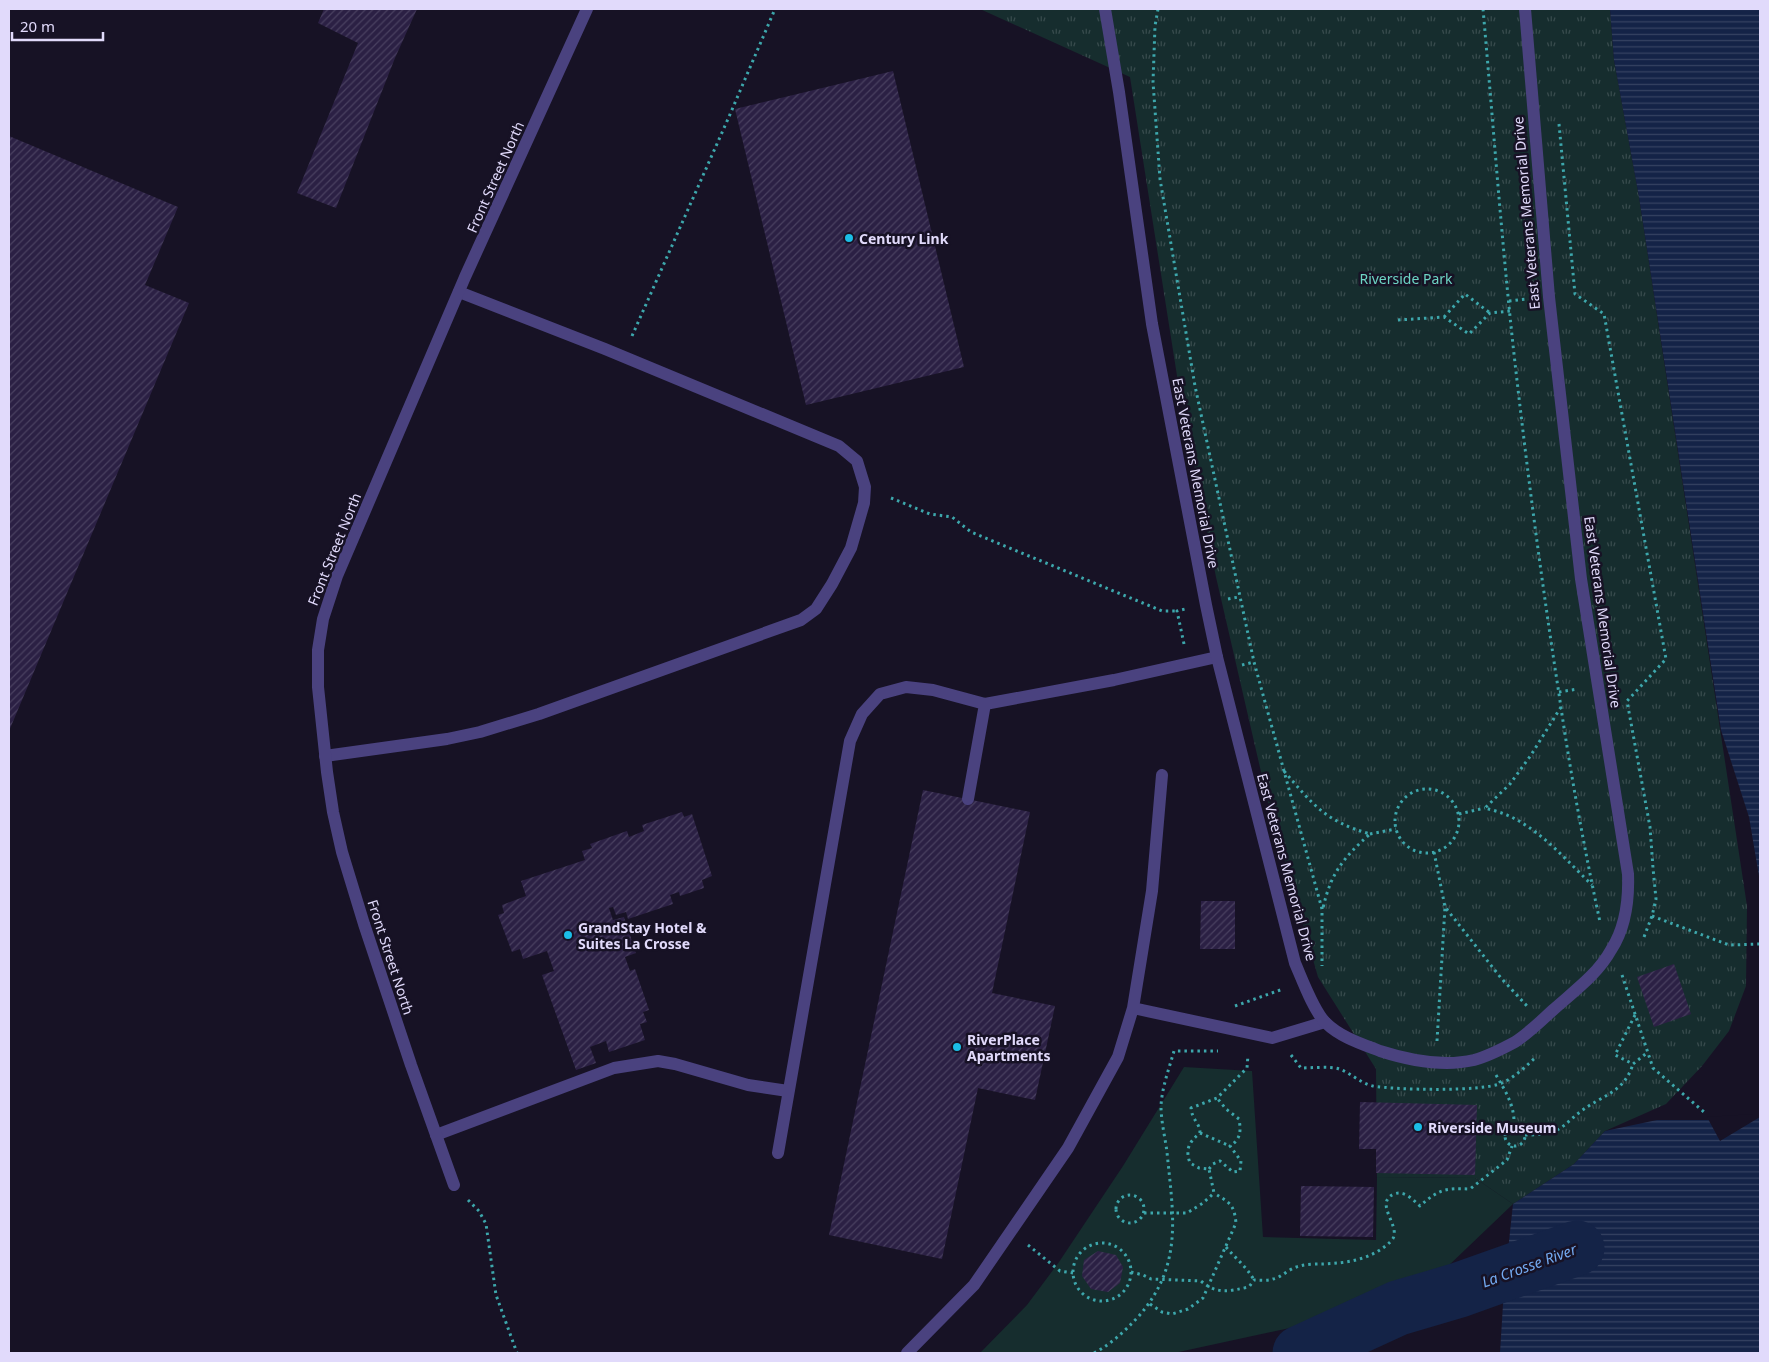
<svg xmlns="http://www.w3.org/2000/svg" width="1769" height="1362" viewBox="0 0 1769 1362" font-family="'Noto Sans',sans-serif">
<style>
.park{fill:url(#park-tufts)}
.garden{fill:#162d2e}
.water{fill:url(#water-rules)}
.pier{fill:#171225}
.lines{fill:none;stroke-linecap:round;stroke-linejoin:round}
.river{stroke:#142347;stroke-width:55}
.building{fill:url(#building-hatch)}
.path{stroke:#3da7ac;stroke-width:3;stroke-dasharray:2.5 4;stroke-linecap:butt}
.service{stroke:#4a427f;stroke-width:12}
.minor{stroke:#4a427f;stroke-width:12}
.poi-dot{fill:#1bbde6;stroke:#171225;stroke-width:2}
.labels{text-anchor:middle;dominant-baseline:central;stroke-width:5;stroke-linejoin:round;paint-order:stroke}
.street-label{font-size:14px;fill:#e1dafb;stroke:#171225}
.poi-label{font-size:14px;font-weight:bold;fill:#e1dafb;stroke:#171225;text-anchor:start}
.park-label{font-size:14px;fill:#6dd4c4;stroke:#171225}
.water-label{font-size:15px;font-style:italic;fill:#73a9f0;stroke:#171225}
</style>
<defs>
<pattern id="park-tufts" width="24" height="20" patternUnits="userSpaceOnUse" patternTransform="scale(1.25)"><rect width="24" height="20" fill="#162d2e"/><path d="M3 7l-1-3M5 7V3M7 7l1-3M15 17l-1-3M17 17v-4M19 17l1-3" fill="none" stroke="#384b4d"/></pattern>
<pattern id="water-rules" width="6" height="5" patternUnits="userSpaceOnUse" patternTransform="scale(1.25)"><rect width="6" height="5" fill="#142347"/><path d="M0 2.5h6" fill="none" stroke="#364262"/></pattern>
<pattern id="building-hatch" width="6" height="6" patternUnits="userSpaceOnUse" patternTransform="scale(1.25)"><rect width="6" height="6" fill="#2b2044"/><path d="M-1 1l2-2M0 6l6-6M5 7l2-2" fill="none" stroke="#494060"/></pattern>
</defs>
<rect width="100%" height="100%" fill="#171225"/>
<!-- park -->
<path class="park" d="M 980,9 L 1610,9 L 1614,60 L 1639,197 L 1747,906 L 1746,986 L 1729,1031 L 1702,1066 L 1666,1104 L 1605,1131 L 1574,1164 L 1513,1204 L 1475,1178 L 1377,1177 L 1376,1069 L 1318,977 L 1268,802 L 1216,577 L 1178,382 L 1130,77 Z"/>
<!-- garden -->
<path class="garden" d="M 1184,1067 L 1252,1071 L 1263,1237 L 1376,1240 L 1377,1177 L 1475,1178 L 1513,1204 L 1445,1269 L 1364,1312 L 1174,1353 L 980,1353 L 1027,1305 L 1059,1262 L 1123,1166 Z"/>
<!-- water -->
<path class="water" d="M 1610,9 L 1760,9 L 1760,882 L 1749,817 L 1721,730 L 1639,197 L 1614,60 Z
M 1760,1111 L 1760,1353 L 1500,1353 L 1504,1288 L 1513,1204 L 1574,1164 L 1605,1131 L 1657,1120 L 1707,1120 L 1754,1116 Z"/>
<!-- pier -->
<path class="pier" d="M 1760,1108 L 1760,1117 L 1720,1141 L 1707,1117 L 1753,1114 Z"/>
<g class="lines">
<!-- river -->
<path class="river" d="M 1300,1353 L 1398,1308 L 1459,1290 L 1577,1248"/>
</g>
<!-- building -->
<path class="building" d="M 324,9 L 417,9 L 395,58 L 336,208 L 297,193 L 358,43 L 318,23 Z
M 893,71 L 964,367 L 806,405 L 735,109 Z
M 9,136 L 178,207 L 145,285 L 189,303 L 9,731 Z
M 923,790 L 1030,812 L 992,993 L 1055,1006 L 1035,1100 L 978,1088 L 942,1259 L 829,1235 Z
M 682,812 L 684,817 L 692,814 L 712,876 L 702,880 L 704,888 L 680,896 L 679,892 L 670,895 L 673,904 L 628,919 L 626,912 L 616,915 L 613,907 L 609,908 L 613,920 L 624,917 L 636,953 L 625,957 L 630,971 L 635,969 L 649,1010 L 643,1012 L 647,1022 L 640,1024 L 645,1040 L 609,1052 L 606,1041 L 590,1047 L 596,1063 L 576,1070 L 542,975 L 554,971 L 547,951 L 523,959 L 520,949 L 512,952 L 498,915 L 504,913 L 502,905 L 526,896 L 521,881 L 585,860 L 582,851 L 592,848 L 590,844 L 627,831 L 629,837 L 644,831 L 642,825 Z
M 1201,901 L 1235,901 L 1235,949 L 1200,949 Z
M 1674,964 L 1691,1014 L 1654,1027 L 1637,977 Z
M 1360,1102 L 1477,1105 L 1475,1175 L 1376,1173 L 1376,1149 L 1359,1149 Z
M 1301,1186 L 1374,1187 L 1373,1237 L 1300,1236 Z
M 1098,1251 L 1116,1255 L 1123,1267 L 1120,1283 L 1108,1292 L 1091,1289 L 1082,1276 L 1084,1260 Z"/>
<g class="lines">
<!-- path -->
<path class="path" d="M 1158,9 L 1155,26 L 1153,82 L 1160,179 L 1195,386 L 1254,662 L 1322,909 L 1322,966
M 1483,9 C 1493,121 1501,233 1513,345 C 1526,462 1541,578 1559,694 C 1570,771 1584,847 1600,922
M 1559,124 L 1575,294 L 1604,314 L 1666,659 L 1627,701 L 1650,827 L 1653,868 L 1656,899 L 1652,916 L 1644,937
M 1509,301 L 1527,299
M 1444,317 L 1465,294 L 1490,313
M 1398,320 L 1444,317 L 1469,334 L 1490,313 L 1510,311
M 632,336 L 728,119 L 775,9
M 891,498 L 930,514 L 952,517 L 971,532 L 1162,611 L 1177,611
M 1228,599 L 1239,597
M 1184,644 L 1177,611 L 1185,609
M 1242,665 L 1254,662
M 1559,692 L 1578,689
M 1561,707 L 1531,755 L 1510,784 L 1485,808 C 1492,810 1500,812 1507,815 C 1541,830 1566,860 1592,885
M 1284,771 C 1313,805 1325,821 1370,834 C 1343,858 1331,873 1323,908
M1395 821a32 32 0 1 1 64 0a32 32 0 1 1-64 0Z
M 1459,814 L 1485,808
M 1370,834 L 1396,829
M 1434,852 L 1445,907
M 1652,916 L 1729,945 L 1760,944
M 1622,975 L 1653,1068 L 1704,1112
M 1235,1006 L 1283,989
M 1635,1015 L 1615,1055 L 1633,1064 L 1648,1052
M 1437,1041 L 1445,907 L 1501,978 L 1527,1006
M 1291,1055 L 1301,1068 C 1311,1068 1331,1066 1339,1069 C 1351,1073 1360,1083 1373,1086 C 1396,1090 1483,1092 1502,1083 C 1515,1077 1525,1067 1535,1058
M 1496,1075 C 1506,1092 1515,1106 1514,1126
M1505 1136a10 10 0 1 1 20 0a10 10 0 1 1-20 0Z
M 1200,1133 L 1230,1146
M 1525,1135 C 1537,1135 1549,1134 1559,1129 C 1567,1124 1573,1117 1580,1112 C 1602,1095 1624,1093 1633,1064
M 1209,1169 L 1213,1164 L 1220,1161 L 1233,1172 L 1240,1171 L 1241,1161 L 1230,1146 C 1241,1139 1241,1131 1239,1119 L 1226,1109 L 1217,1098
M1116 1209a14 14 0 1 1 28 0a14 14 0 1 1-28 0Z
M 468,1200 L 479,1211 L 486,1224 L 496,1295 L 517,1353
M 1144,1213 L 1187,1213 L 1203,1203 L 1214,1193 L 1209,1169 L 1199,1168 L 1190,1163 C 1185,1149 1189,1142 1200,1133 C 1200,1123 1192,1120 1191,1108 L 1217,1098 L 1247,1068 L 1248,1055
M1073 1272a29 29 0 1 1 58 0a29 29 0 1 1-58 0Z
M 1028,1245 L 1060,1271 L 1073,1273
M 1226,1247 C 1236,1259 1246,1266 1254,1280
M 1131,1272 L 1143,1275 L 1151,1279 L 1201,1281 C 1217,1295 1229,1291 1249,1287 L 1254,1280 C 1260,1280 1267,1281 1273,1279 C 1281,1278 1289,1268 1300,1266 C 1307,1264 1316,1264 1323,1264 C 1347,1263 1369,1260 1388,1244 C 1390,1242 1394,1239 1394,1235 C 1397,1223 1375,1202 1394,1194 C 1405,1190 1413,1200 1420,1206 C 1439,1189 1445,1188 1470,1189 L 1507,1160 L 1512,1146
M 1150,1304 L 1162,1312 L 1172,1314 L 1188,1309 L 1203,1298 L 1236,1223 C 1234,1204 1230,1203 1214,1193
M 1094,1353 C 1111,1344 1124,1332 1138,1317 C 1184,1265 1173,1215 1167,1152 C 1165,1137 1161,1121 1161,1106 C 1162,1087 1169,1069 1174,1051 L 1218,1051"/>
<!-- service -->
<path class="service" d="M 325,756 L 447,739 L 480,732 L 539,714 L 801,620 L 816,609 L 832,584 L 851,548 L 864,503 L 865,487 L 857,461 L 839,446 L 605,349 L 459,292
M 968,799 L 985,704
M 1133,1008 L 1272,1038 L 1325,1022
M 436,1135 L 614,1068 L 658,1061 L 675,1064 L 748,1085 L 788,1091
M 778,1153 L 850,741 L 862,714 L 880,694 L 906,687 L 933,690 L 985,704 L 1114,680 L 1217,657
M 907,1353 L 974,1285 L 1068,1148 L 1118,1057 L 1133,1008 L 1152,891 L 1162,775"/>
<!-- minor -->
<path class="minor" d="M 1105,9 L 1119,92 L 1152,324 L 1206,605 L 1217,657 L 1295,963 C 1302,979 1314,1012 1326,1023 C 1340,1037 1362,1044 1380,1051 C 1408,1060 1444,1067 1474,1060 C 1489,1056 1502,1049 1515,1042 C 1529,1033 1541,1021 1553,1010 C 1573,992 1598,974 1611,950 C 1626,927 1629,901 1628,874 L 1581,579 L 1549,297 L 1525,9
M 454,1185 L 411,1065 L 364,924 L 342,852 L 333,812 L 327,772 L 318,687 L 318,650 L 323,619 L 337,576 L 465,277 L 587,9"/>
</g>
<!-- markers -->
<g class="poi-dot">
<circle cx="849" cy="238" r="5"/>
<circle cx="568" cy="935" r="5"/>
<circle cx="957" cy="1047" r="5"/>
<circle cx="1418" cy="1127" r="5"/>
</g>
<g class="labels">
<!-- street labels -->
<g class="street-label">
<text transform="translate(495 177) rotate(-66)">Front Street North</text>
<text transform="translate(1526 213) rotate(-95)">East Veterans Memorial Drive</text>
<text transform="translate(1196 473) rotate(79)">East Veterans Memorial Drive</text>
<text transform="translate(334 549) rotate(-68)">Front Street North</text>
<text transform="translate(1603 612) rotate(82)">East Veterans Memorial Drive</text>
<text transform="translate(1287 867) rotate(75)">East Veterans Memorial Drive</text>
<text transform="translate(391 957) rotate(72)">Front Street North</text>
</g>
<!-- poi labels -->
<g class="poi-label">
<text x="859" y="238">Century Link</text>
<text x="578" y="927">GrandStay Hotel &amp;<tspan x="578" dy="16">Suites La Crosse</tspan></text>
<text x="967" y="1039">RiverPlace<tspan x="967" dy="16">Apartments</tspan></text>
<text x="1428" y="1127">Riverside Museum</text>
</g>
<!-- park labels -->
<g class="park-label">
<text x="1406" y="278">Riverside Park</text>
</g>
<!-- water labels -->
<g class="water-label">
<text transform="translate(1529 1265) rotate(-20)">La Crosse River</text>
</g>
</g>
<!-- border -->
<rect width="1769" height="1362" fill="none" stroke="#e1dafb" stroke-width="20"/>
<!-- scale -->
<path d="M12 32v8h91v-8" fill="none" stroke="#e1dafb" stroke-width="2.5"/>
<text x="20" y="32" font-size="15" fill="#e1dafb" stroke="#171225" stroke-width="4" paint-order="stroke">20 m</text>
</svg>
